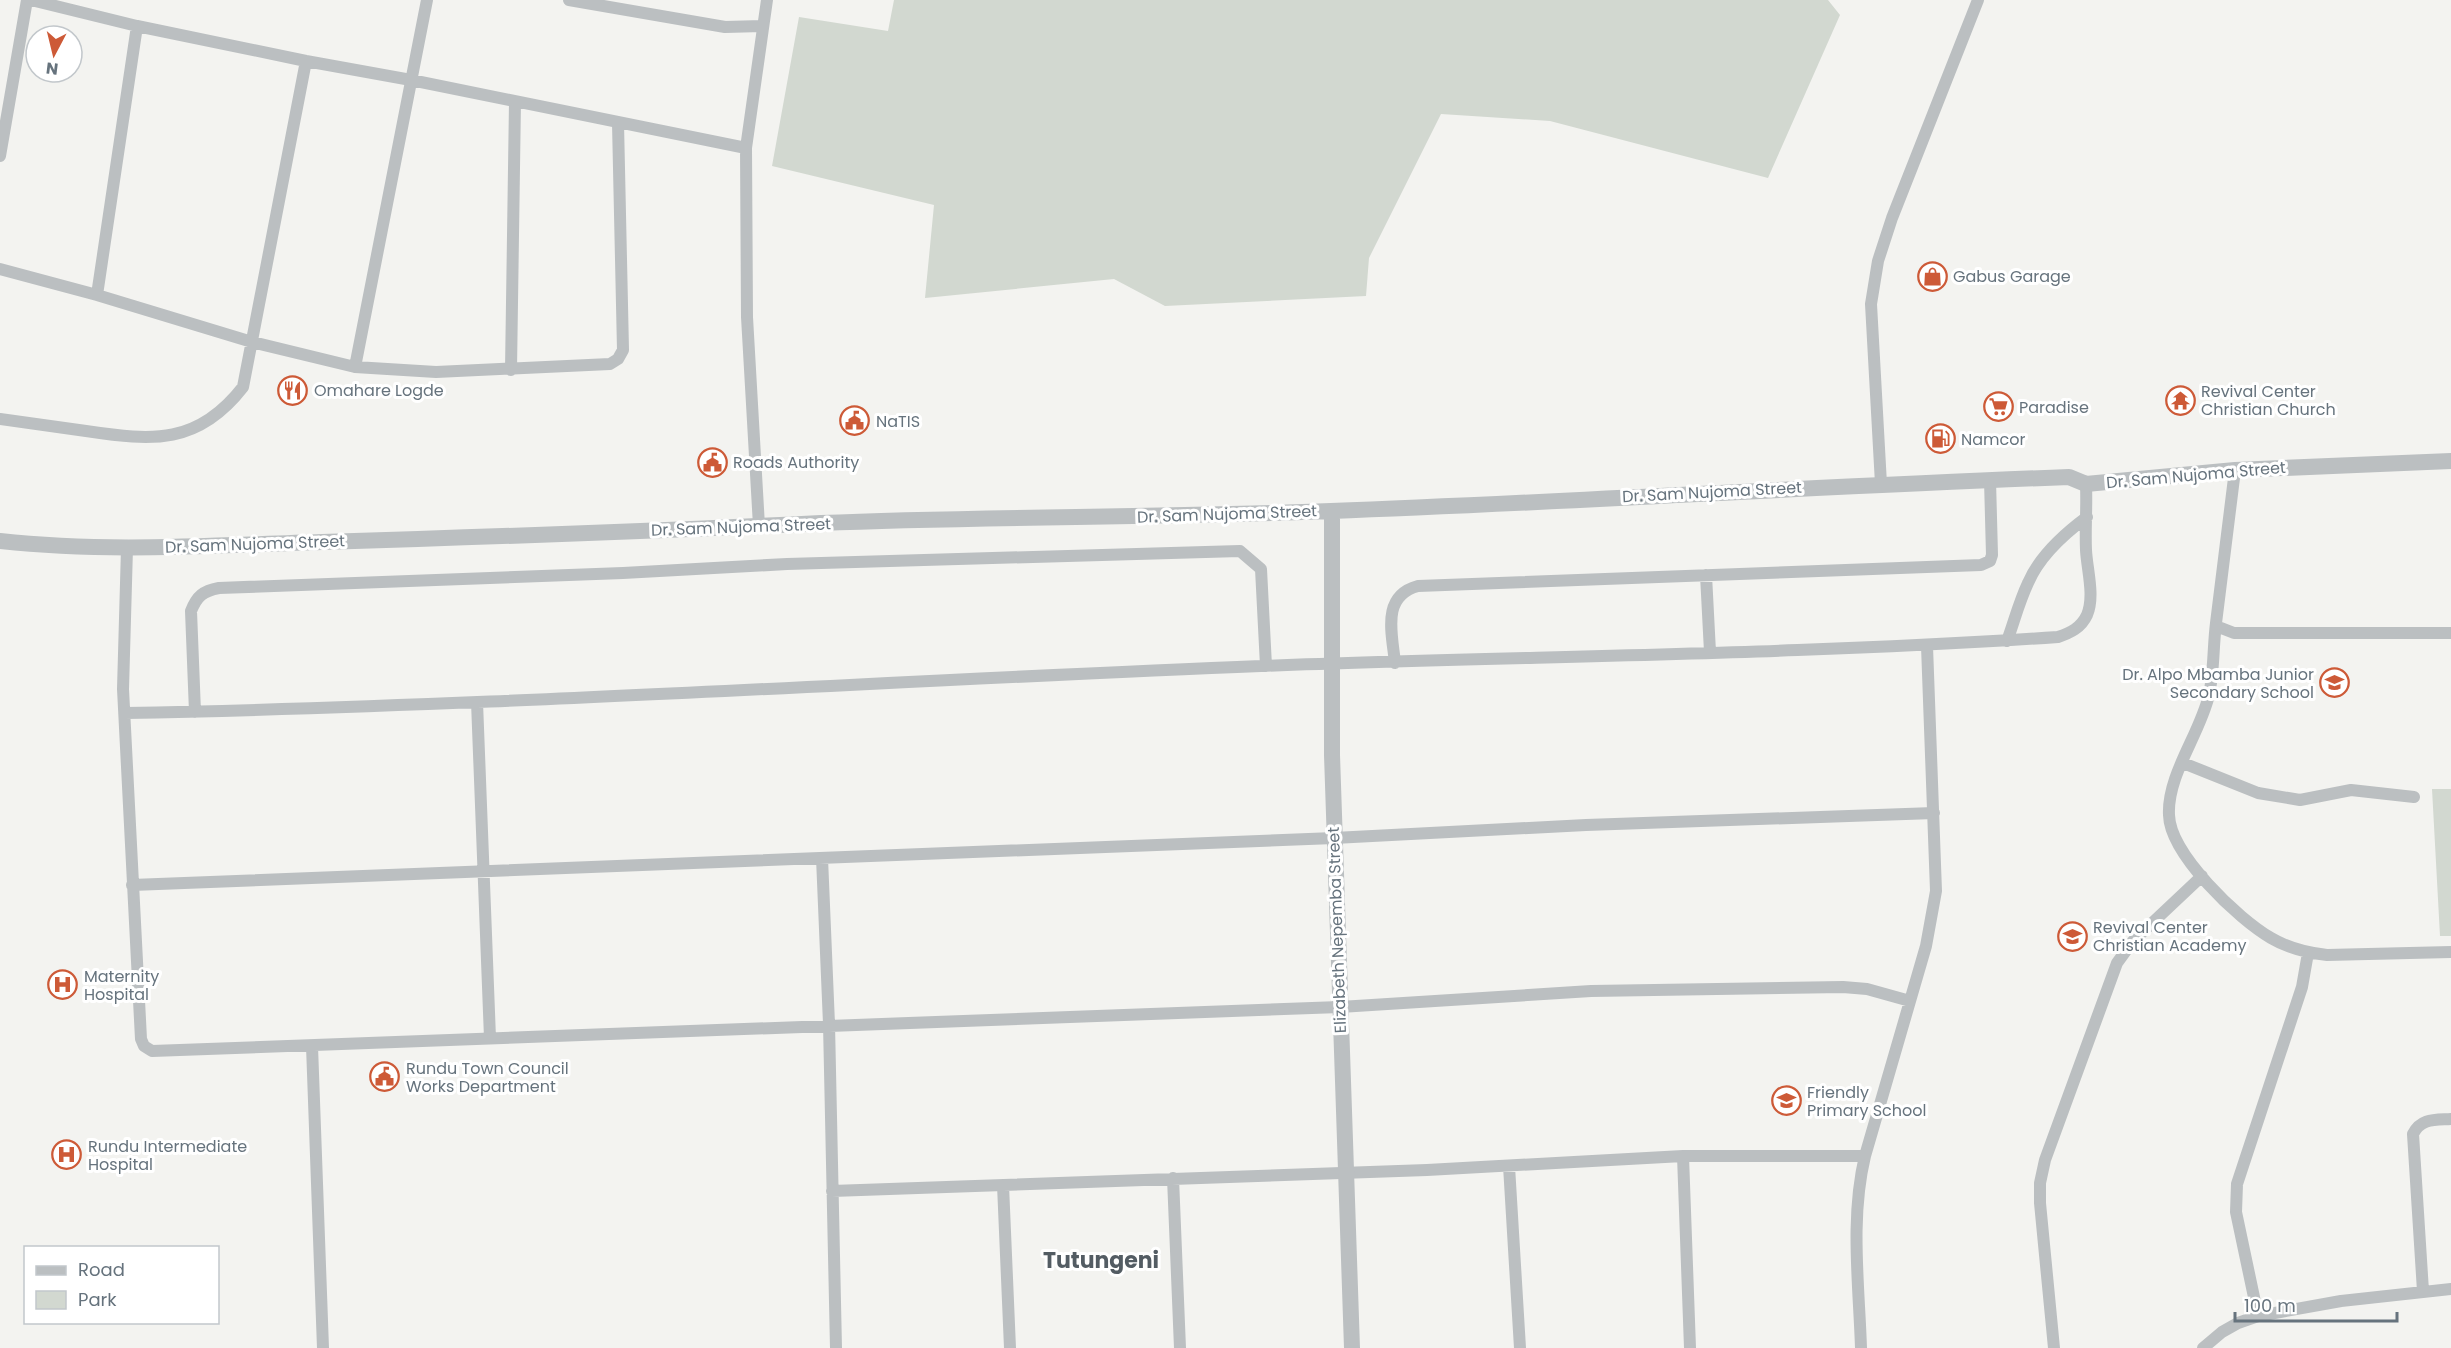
<svg xmlns="http://www.w3.org/2000/svg" width="2451" height="1348" viewBox="0 0 2451 1348" font-family="Poppins,sans-serif">
<style>
.green{fill:#d2d8d0}
.lines{fill:none;stroke-linecap:round;stroke-linejoin:round}
.minor{stroke:#bbbfc1;stroke-width:12}
.tertiary{stroke:#bbbfc1;stroke-width:16}
.labels{text-anchor:middle;dominant-baseline:central;stroke-width:6;stroke-linejoin:round;paint-order:stroke}
.poi-label{font-size:16px;fill:#66737d;stroke:#fff;text-anchor:start}
.street-label{font-size:16px;fill:#66737d;stroke:#fff}
.district-label{font-size:22px;font-weight:bold;fill:#535c63;stroke:#fff}
</style>
<rect width="100%" height="100%" fill="#f3f3f0"/>
<!-- green -->
<path class="green" d="M 894,0 L 1828,0 L 1840,15 L 1768,178 L 1550,121 L 1441,114 L 1369,258 L 1366,296 L 1165,306 L 1114,279 L 925,298 L 934,205 L 772,166 L 799,17 L 888,31 Z
M 2432,789 L 2451,789 L 2451,936 L 2440,936 Z"/>
<g class="lines">
<!-- minor -->
<path class="minor" d="M 31,0 L 137,26 L 306,61 L 411,80 L 746,148
M 569,0 L 725,27 L 762,26
M 0,156 L 27,0
M 0,269 L 97,295 L 252,342 L 355,367 L 436,372 L 610,364 L 618,359 L 623,350 L 618,123
M 97,295 L 137,26
M 355,367 L 427,0
M 511,370 L 515,101
M 0,419 C 29,423 58,427 86,431 C 153,441 198,445 243,387 L 306,61
M 2235,470 C 2229,521 2222,572 2216,623 C 2213,647 2214,672 2209,695 C 2200,734 2167,775 2169,815 C 2170,854 2238,919 2271,938 C 2288,948 2307,953 2327,955 L 2451,952
M 1881,484 L 1871,304 L 1878,261 L 1892,218 L 1978,0
M 759,526 L 747,317 L 746,148 L 767,0
M 127,548 L 123,689 L 141,1039 L 144,1046 L 152,1051 L 1340,1007 L 1591,991 L 1843,987 L 1867,989 L 1910,1001
M 1706,575 L 1710,652
M 2216,626 L 2234,633 L 2451,633
M 2007,641 C 2014,622 2019,602 2028,583 C 2039,557 2064,534 2087,517
M 1395,663 C 1392,633 1381,596 1418,586 L 1981,565 L 1990,561 L 1992,555 L 1990,480
M 477,702 L 490,1038
M 195,712 L 191,611 C 197,596 203,591 219,588 L 623,573 L 787,564 L 1240,551 L 1261,569 L 1266,666
M 125,713 C 504,706 882,681 1261,666 C 1527,656 1793,655 2058,637 C 2070,633 2081,628 2087,615 C 2095,596 2087,570 2086,550 C 2085,528 2087,506 2086,484
M 2183,763 L 2258,793 L 2300,800 L 2351,790 L 2414,797
M 822,858 L 829,1024 L 836,1348
M 132,885 L 1334,838 L 1586,825 L 1934,813
M 312,1046 L 323,1348
M 1683,1156 L 1690,1348
M 1509,1166 L 1520,1348
M 1173,1178 L 1180,1348
M 1003,1185 L 1010,1348
M 832,1191 L 1427,1170 L 1683,1156 L 1865,1156
M 2423,1291 L 2413,1134 C 2421,1118 2435,1120 2451,1119
M 2258,1316 L 2236,1212 L 2237,1184 L 2302,987 L 2308,953
M 1861,1348 C 1859,1285 1850,1218 1865,1156 L 1926,946 L 1936,891 L 1927,646
M 2054,1348 L 2040,1203 L 2040,1183 L 2045,1160 L 2117,963 L 2133,941 L 2202,876
M 2203,1348 L 2222,1332 L 2238,1323 L 2258,1316 L 2341,1301 L 2451,1289"/>
<!-- tertiary -->
<path class="tertiary" d="M 1332,511 L 1332,755 L 1352,1348
M 0,541 C 107,553 215,545 322,542 C 488,537 655,531 821,523 C 991,516 1161,518 1331,511 C 1577,502 1822,486 2069,477 L 2086,484 L 2235,470 L 2451,461"/>
</g>
<!-- icons -->
<defs>
<symbol id="shop-ring" viewBox="-11 -11 22 22"><circle r="9.5" fill="#fff" stroke="#cd5a37" stroke-width="1.5"/><path d="M-5-2.5h2.3a2.7 3.5 0 0 1 5.4 0H5L5.5 6h-11ZM-1.5-2.5h3a1.5 2.3 0 0 0-3 0Z" fill="#cd5a37"/></symbol>
<symbol id="restaurant-ring" viewBox="-11 -11 22 22"><circle r="9.5" fill="#fff" stroke="#cd5a37" stroke-width="1.5"/><path d="M-5-6h1v4h1v-4h1v4h1v-4h1v5L-1.5 .5V6h-2V.5L-5-1ZM5-6V6H3V1.5H1.5Q1.5-4 5-6Z" fill="#cd5a37"/></symbol>
<symbol id="temple-ring" viewBox="-11 -11 22 22"><circle r="9.5" fill="#fff" stroke="#cd5a37" stroke-width="1.5"/><path d="M0-6L5-2H3V0L6.5 2.5H4V6H1.5V3h-3V6H-4V2.5H-6.5L-3 0V-2H-5Z" fill="#cd5a37"/></symbol>
<symbol id="supermarket-ring" viewBox="-11 -11 22 22"><circle r="9.5" fill="#fff" stroke="#cd5a37" stroke-width="1.5"/><path d="M-6-5.5h2.5l.6 2H6L4.5 2H-2.5L-4.4-4H-6ZM-1.5 3.2a1.3 1.3 0 1 0 .1 0ZM3 3.2a1.3 1.3 0 1 0 .1 0Z" fill="#cd5a37"/></symbol>
<symbol id="civic-ring" viewBox="-11 -11 22 22"><circle r="9.5" fill="#fff" stroke="#cd5a37" stroke-width="1.5"/><path d="M-.6-6.5H3V-4.5H.6V-3L4-1V1h2V6H-6V1h2V-1L-.6-3ZM-1.2 2.5V6h2.4V2.5Z" fill="#cd5a37"/></symbol>
<symbol id="fuel-ring" viewBox="-11 -11 22 22"><circle r="9.5" fill="#fff" stroke="#cd5a37" stroke-width="1.5"/><path d="M-5.5-6h7V0h2V4h1.3V-2.5L3-4.5l.8-.8L6-3V5H2.5V1h-1V6h-7ZM-4.2-4.7v3.2H.2V-4.7Z" fill="#cd5a37"/></symbol>
<symbol id="school-ring" viewBox="-11 -11 22 22"><circle r="9.5" fill="#fff" stroke="#cd5a37" stroke-width="1.5"/><path d="M0-5L7-2L0 1L-7-2ZM-4 1L0 2.5L4 1V4Q0 6-4 4Z" fill="#cd5a37"/></symbol>
<symbol id="hospital-ring" viewBox="-11 -11 22 22"><circle r="9.5" fill="#fff" stroke="#cd5a37" stroke-width="1.5"/><path d="M-5-5h3v3.5h4V-5h3V5h-3V1.5h-4V5h-3Z" fill="#cd5a37"/></symbol>
</defs>
<g fill-rule="evenodd">
<use href="#shop-ring" x="1916" y="260" width="33" height="33"/>
<use href="#restaurant-ring" x="276" y="374" width="33" height="33"/>
<use href="#temple-ring" x="2164" y="384" width="33" height="33"/>
<use href="#supermarket-ring" x="1982" y="390" width="33" height="33"/>
<use href="#civic-ring" x="838" y="404" width="33" height="33"/>
<use href="#fuel-ring" x="1924" y="422" width="33" height="33"/>
<use href="#civic-ring" x="696" y="446" width="33" height="33"/>
<use href="#school-ring" x="2318" y="666" width="33" height="33"/>
<use href="#school-ring" x="2056" y="920" width="33" height="33"/>
<use href="#hospital-ring" x="46" y="968" width="33" height="33"/>
<use href="#civic-ring" x="368" y="1060" width="33" height="33"/>
<use href="#school-ring" x="1770" y="1084" width="33" height="33"/>
<use href="#hospital-ring" x="50" y="1138" width="33" height="33"/>
</g>
<g class="labels">
<!-- poi labels -->
<g class="poi-label">
<text x="1953" y="276">Gabus Garage</text>
<text x="314" y="390">Omahare Logde</text>
<text x="2201" y="391">Revival Center<tspan x="2201" dy="18">Christian Church</tspan></text>
<text x="2019" y="407">Paradise</text>
<text x="876" y="421">NaTIS</text>
<text x="1961" y="439">Namcor</text>
<text x="733" y="462">Roads Authority</text>
<text x="2314" y="674" text-anchor="end">Dr. Alpo Mbamba Junior<tspan x="2314" dy="18">Secondary School</tspan></text>
<text x="2093" y="927">Revival Center<tspan x="2093" dy="18">Christian Academy</tspan></text>
<text x="84" y="976">Maternity<tspan x="84" dy="18">Hospital</tspan></text>
<text x="406" y="1068">Rundu Town Council<tspan x="406" dy="18">Works Department</tspan></text>
<text x="1807" y="1092">Friendly<tspan x="1807" dy="18">Primary School</tspan></text>
<text x="88" y="1146">Rundu Intermediate<tspan x="88" dy="18">Hospital</tspan></text>
</g>
<!-- street labels -->
<g class="street-label">
<text transform="translate(2196 475) rotate(-5)">Dr. Sam Nujoma Street</text>
<text transform="translate(1712 492) rotate(-3)">Dr. Sam Nujoma Street</text>
<text transform="translate(1227 514) rotate(-2)">Dr. Sam Nujoma Street</text>
<text transform="translate(741 527) rotate(-2)">Dr. Sam Nujoma Street</text>
<text transform="translate(255 544) rotate(-2)">Dr. Sam Nujoma Street</text>
<text transform="translate(1337 930) rotate(-92)">Elizabeth Nepemba Street</text>
</g>
<!-- district labels -->
<g class="district-label">
<text x="1101" y="1260">Tutungeni</text>
</g>
</g>
<!-- legend -->
<rect x="24" y="1246" width="195" height="78" fill="#ffffff" stroke="#c2c7cb" stroke-width="1.5"/>
<rect x="36" y="1266" width="30" height="9" fill="#bbbfc1" stroke="#c2c7cb" stroke-width="1.5"/>
<text x="78" y="1276" font-size="18" fill="#66737d">Road</text>
<rect x="36" y="1291" width="30" height="18" fill="#d2d8d0" stroke="#c2c7cb" stroke-width="1.5"/>
<text x="78" y="1306" font-size="18" fill="#66737d">Park</text>
<!-- north arrow -->
<g transform="translate(54 54) rotate(187)"><circle r="28" fill="#ffffff" stroke="#c2c7cb" stroke-width="1.5"/>
<path d="M0-4.5L10 22L0 15L-10 22Z" fill="#cd5a37"/>
<text y="-9" font-size="16" font-weight="bold" text-anchor="middle" fill="#66737d">N</text>
</g>
<!-- scale -->
<path d="M2235 1312v9h162v-9" fill="none" stroke="#66737d" stroke-width="3"/>
<text x="2244" y="1312" font-size="18" fill="#66737d" stroke="#ffffff" stroke-width="4.5" paint-order="stroke">100 m</text>
</svg>
